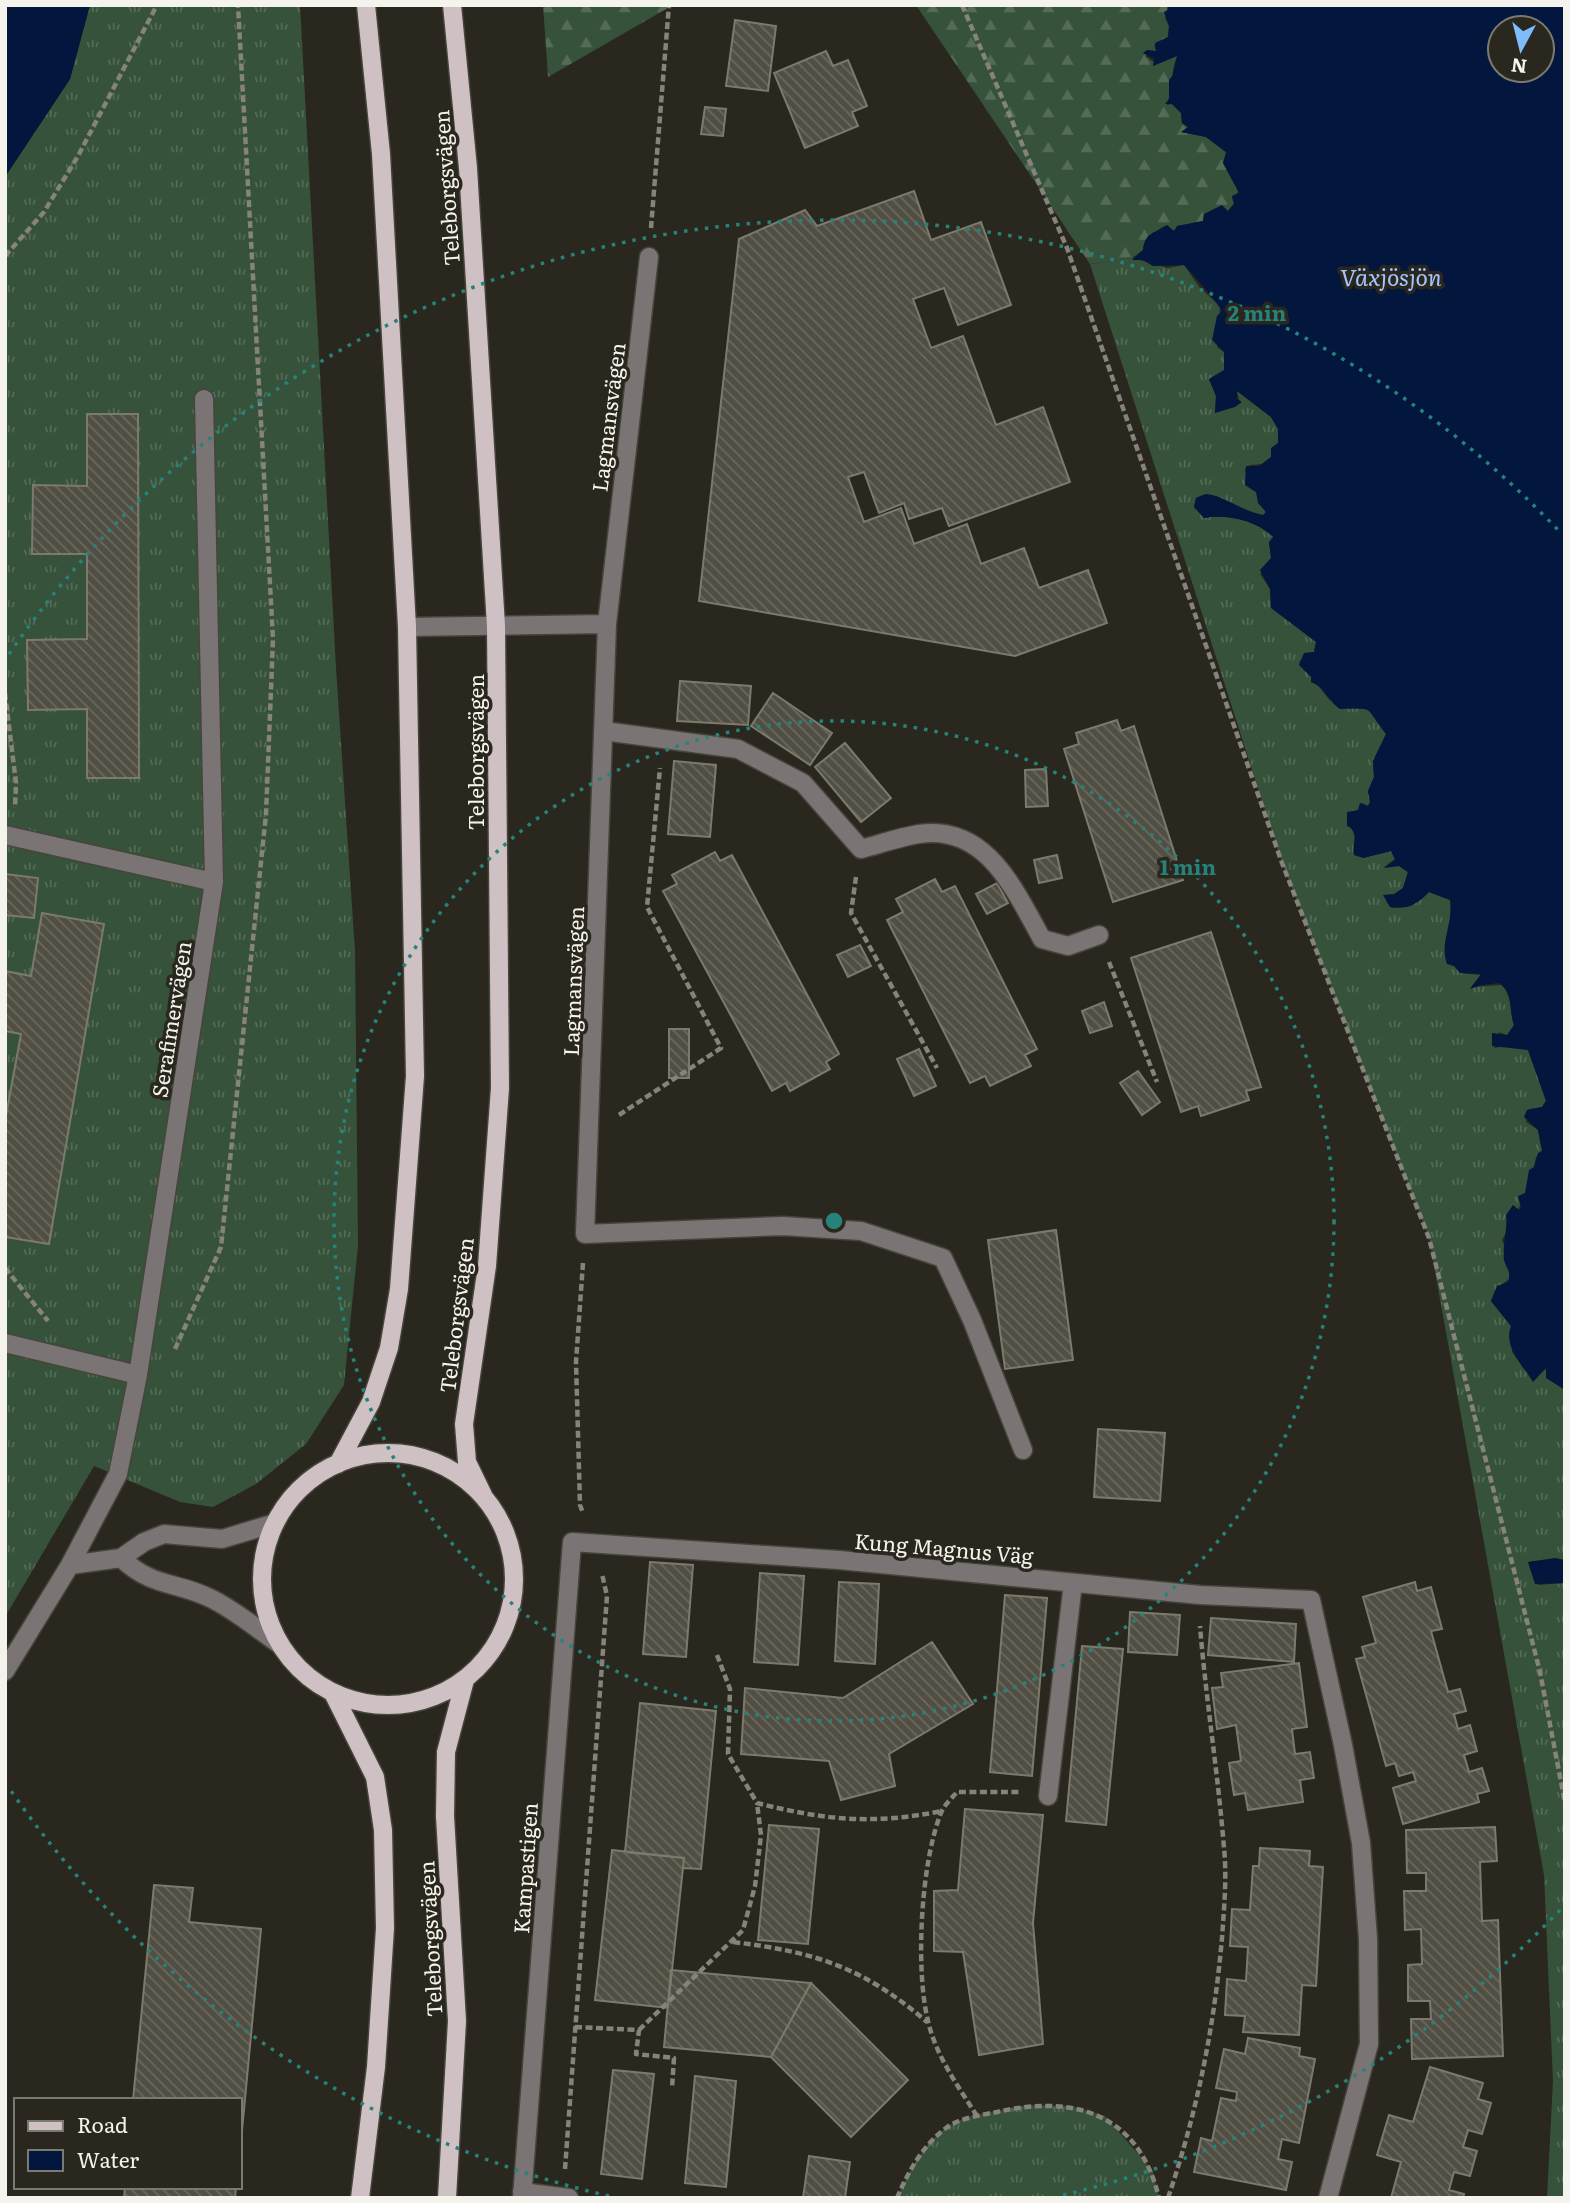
<svg xmlns="http://www.w3.org/2000/svg" width="1570" height="2203" viewBox="0 0 1570 2203" font-family="Literata,serif">
<style>
.grass{fill:url(#grass-tufts)}
.forest{fill:url(#forest-firs)}
.water{fill:#03163d;fill-rule:evenodd}
.building{fill:url(#building-back-hatch);stroke:#7c7a6d;stroke-width:2}
.lines{fill:none;stroke-linecap:round;stroke-linejoin:round}
.minor-casing{stroke:#46453b;stroke-width:21}
.major-casing{stroke:#46453b;stroke-width:21}
.path{stroke:#85837a;stroke-width:4.5;stroke-dasharray:7 3.5;stroke-linecap:butt}
.minor{stroke:#7b7475;stroke-width:18}
.major{stroke:#cec0c3;stroke-width:18}
.ring{fill:none;stroke:#26837b;stroke-width:3.5;stroke-dasharray:3.5 7}
.labels{text-anchor:middle;dominant-baseline:central;stroke-width:7;stroke-linejoin:round;paint-order:stroke}
.street-label{font-size:21px;fill:#f5f4ec;stroke:#2a281e}
.water-label{font-size:23px;font-style:italic;fill:#a5c5fe;stroke:#2a281e}
.centre{fill:#26837b;stroke:#2a281e;stroke-width:3.5}
.ring-label{font-size:21px;text-anchor:middle;font-weight:bold;fill:#26837b;stroke:#2a281e;stroke-width:7;stroke-linejoin:round;paint-order:stroke}
</style>
<defs>
<pattern id="grass-tufts" width="24" height="20" patternUnits="userSpaceOnUse" patternTransform="scale(1.75)"><rect width="24" height="20" fill="#36523a"/><path d="M3 7l-1-3M5 7V3M7 7l1-3M15 17l-1-3M17 17v-4M19 17l1-3" fill="none" stroke="#546c57"/></pattern>
<pattern id="forest-firs" width="22" height="20" patternUnits="userSpaceOnUse" patternTransform="scale(1.75)"><rect width="22" height="20" fill="#36523a"/><path d="M5 1l3.5 6h-7zM16 11l3.5 6h-7z" fill="#546c57"/></pattern>
<pattern id="building-back-hatch" width="6" height="6" patternUnits="userSpaceOnUse" patternTransform="scale(1.75)"><rect width="6" height="6" fill="#514f43"/><path d="M-1 5l2 2M0 0l6 6M5-1l2 2" fill="none" stroke="#6b695e"/></pattern>
</defs>
<rect width="100%" height="100%" fill="#2a281e"/>
<!-- grass -->
<path class="grass" d="M 90,5 L 300,5 L 336,668 L 355,951 L 358,1245 L 344,1385 L 306,1444 L 256,1484 L 213,1507 L 180,1502 L 94,1466 L 5,1617 L 5,177 L 70,79 Z
M 1132,258 L 1168,268 L 1184,265 L 1200,288 L 1220,306 L 1217,347 L 1224,352 L 1224,371 L 1209,379 L 1216,396 L 1215,413 L 1240,403 L 1237,391 L 1271,417 L 1278,429 L 1278,443 L 1271,457 L 1262,464 L 1250,465 L 1245,469 L 1247,486 L 1256,492 L 1266,513 L 1263,515 C 1255,513 1247,513 1240,509 C 1225,502 1213,488 1196,498 L 1194,507 L 1204,518 C 1227,514 1255,520 1274,537 L 1269,542 L 1271,558 L 1260,574 L 1270,589 L 1271,605 L 1316,642 L 1314,652 L 1309,653 L 1299,662 L 1311,677 L 1312,682 C 1321,686 1321,690 1327,697 C 1335,708 1357,709 1368,709 L 1386,734 L 1373,761 L 1374,777 L 1368,791 L 1370,802 L 1368,806 L 1362,803 L 1350,826 L 1355,836 L 1353,852 L 1363,858 L 1391,851 L 1396,858 L 1384,867 L 1399,866 L 1408,872 L 1403,888 L 1386,902 L 1392,908 L 1411,906 L 1429,892 L 1450,900 C 1454,931 1436,944 1460,973 L 1481,975 L 1471,987 L 1503,985 C 1513,1000 1509,1011 1514,1026 L 1507,1035 L 1499,1032 L 1494,1048 L 1508,1046 L 1528,1050 L 1546,1100 L 1542,1107 L 1529,1109 L 1526,1122 L 1538,1130 L 1542,1151 L 1536,1157 C 1531,1189 1516,1213 1502,1240 C 1506,1247 1510,1272 1509,1279 L 1496,1289 L 1491,1301 L 1511,1326 L 1512,1352 L 1532,1379 L 1547,1368 L 1546,1375 L 1565,1390 L 1565,1560 L 1532,1561 L 1532,1574 L 1538,1585 L 1565,1583 L 1565,2198 L 1547,2198 L 1553,2081 L 1544,1875 L 1429,1238 L 1282,863 L 1090,264 Z
M 1026,2105 L 1071,2106 L 1105,2116 L 1153,2171 L 1159,2198 L 897,2198 C 908,2173 924,2143 947,2127 C 968,2113 1002,2111 1026,2105 Z"/>
<!-- forest -->
<path class="forest" d="M 543,5 L 673,5 L 548,77 Z
M 916,5 L 1168,5 L 1165,18 L 1169,26 L 1168,37 L 1154,45 L 1156,51 L 1145,56 L 1157,64 L 1177,56 C 1170,73 1173,87 1167,105 L 1172,104 L 1181,113 L 1182,123 L 1189,128 L 1181,132 L 1206,137 L 1227,153 L 1223,163 L 1239,191 L 1232,198 L 1234,203 L 1228,211 L 1204,214 L 1203,221 L 1177,226 L 1175,231 L 1164,226 C 1155,233 1145,235 1143,250 L 1132,258 L 1090,264 Z"/>
<!-- water -->
<path class="water" d="M 5,5 L 90,5 L 70,79 L 5,177 Z
M 1168,5 L 1565,5 L 1565,1390 L 1546,1378 L 1546,1368 L 1533,1382 C 1523,1365 1503,1347 1511,1326 L 1491,1301 L 1497,1286 L 1508,1282 C 1512,1271 1506,1269 1504,1260 C 1502,1244 1508,1230 1506,1215 L 1513,1205 L 1519,1210 L 1521,1208 L 1518,1196 L 1525,1193 L 1529,1170 L 1534,1167 L 1538,1153 L 1542,1151 L 1538,1130 L 1524,1117 L 1527,1110 L 1542,1107 L 1546,1101 L 1528,1050 L 1492,1046 L 1492,1033 L 1507,1035 L 1514,1025 C 1509,1011 1514,994 1499,983 L 1482,985 L 1470,989 L 1481,974 L 1460,973 L 1454,966 L 1447,964 C 1439,943 1454,922 1450,900 L 1429,892 C 1418,904 1407,910 1390,907 L 1383,895 L 1394,894 L 1403,888 L 1408,872 L 1399,866 L 1384,868 L 1395,860 L 1391,851 L 1363,858 L 1354,855 C 1352,844 1360,831 1347,826 L 1347,812 L 1358,810 L 1360,803 L 1368,806 L 1370,802 L 1368,791 L 1374,777 L 1373,761 L 1386,734 C 1364,706 1376,708 1340,709 C 1329,702 1326,688 1311,682 L 1311,677 L 1299,665 L 1304,653 L 1314,652 L 1316,642 L 1271,608 L 1270,589 L 1260,570 L 1271,558 L 1269,542 L 1273,537 C 1256,520 1227,514 1204,518 L 1194,507 L 1196,498 L 1206,494 C 1227,497 1242,511 1263,515 L 1266,512 L 1258,503 L 1256,492 L 1245,485 L 1246,466 L 1259,466 L 1271,457 L 1271,448 L 1278,443 L 1278,429 L 1271,417 L 1237,391 L 1237,399 L 1242,402 L 1235,407 L 1215,413 L 1216,396 L 1209,379 L 1224,370 L 1224,352 L 1212,340 L 1217,316 L 1222,311 C 1217,302 1194,276 1184,265 L 1153,266 L 1143,260 L 1132,260 L 1143,250 C 1145,232 1154,234 1167,225 L 1174,231 L 1177,226 L 1203,221 L 1204,214 L 1222,205 L 1228,211 L 1234,204 L 1232,196 L 1239,193 L 1223,163 L 1226,152 L 1206,137 L 1181,132 L 1188,127 L 1182,123 L 1181,113 L 1172,104 L 1165,104 L 1169,99 L 1169,80 L 1173,75 L 1177,56 L 1153,66 L 1154,59 L 1143,53 L 1147,50 L 1156,51 L 1155,43 L 1168,37 L 1169,26 L 1164,12 L 1168,10 ZM 1500,28 L 1542,28 L 1542,70 L 1500,70 Z
M 1555,1558 L 1565,1560 L 1565,1583 L 1535,1584 L 1528,1562 Z"/>
<!-- building -->
<path class="building" d="M 735,20 L 776,26 L 768,91 L 726,86 Z
M 826,51 L 833,66 L 848,60 L 867,106 L 852,112 L 858,126 L 805,148 L 774,73 Z
M 705,107 L 726,109 L 723,136 L 701,134 Z
M 914,191 L 931,240 L 981,222 L 1011,305 L 958,325 L 944,288 L 913,299 L 931,348 L 963,336 L 996,425 L 1043,407 L 1070,482 L 949,526 L 942,508 L 909,519 L 904,503 L 879,513 L 864,472 L 848,477 L 864,522 L 901,508 L 914,544 L 967,524 L 981,564 L 1024,548 L 1039,588 L 1088,570 L 1107,623 L 1015,656 L 699,601 L 739,239 L 805,210 L 817,226 Z
M 87,414 L 138,414 L 139,778 L 87,778 L 87,709 L 28,710 L 27,640 L 87,639 L 87,554 L 32,554 L 33,485 L 87,486 Z
M 680,681 L 751,686 L 748,725 L 677,721 Z
M 773,693 L 832,733 L 810,765 L 751,726 Z
M 1117,720 L 1121,731 L 1134,726 L 1183,880 L 1113,902 L 1064,749 L 1079,744 L 1076,733 Z
M 845,743 L 891,798 L 861,822 L 815,767 Z
M 674,761 L 716,765 L 710,837 L 668,834 Z
M 1046,769 L 1048,806 L 1026,807 L 1025,770 Z
M 715,852 L 720,861 L 732,855 L 839,1054 L 826,1062 L 830,1069 L 790,1091 L 786,1083 L 772,1091 L 663,891 L 677,884 L 672,875 Z
M 1057,855 L 1062,878 L 1039,883 L 1034,860 Z
M 5,874 L 38,878 L 34,918 L 5,915 Z
M 935,879 L 942,892 L 955,886 L 1037,1049 L 1025,1055 L 1031,1066 L 990,1086 L 985,1076 L 970,1083 L 887,920 L 903,912 L 896,899 Z
M 997,883 L 1008,903 L 987,914 L 976,894 Z
M 42,913 L 104,924 L 49,1244 L 5,1237 L 5,1121 L 21,1034 L 5,1031 L 5,971 L 31,976 Z
M 1211,932 L 1261,1087 L 1246,1091 L 1249,1100 L 1201,1116 L 1198,1106 L 1181,1112 L 1131,958 Z
M 860,945 L 871,966 L 848,977 L 837,955 Z
M 1104,1002 L 1112,1026 L 1090,1033 L 1082,1011 Z
M 669,1029 L 689,1029 L 689,1078 L 669,1078 Z
M 919,1049 L 936,1086 L 914,1096 L 897,1059 Z
M 1138,1071 L 1160,1102 L 1142,1115 L 1120,1083 Z
M 1056,1230 L 1073,1360 L 1005,1369 L 988,1240 Z
M 1098,1429 L 1165,1433 L 1160,1501 L 1094,1497 Z
M 650,1562 L 693,1565 L 686,1657 L 643,1654 Z
M 760,1573 L 804,1576 L 798,1665 L 754,1662 Z
M 839,1582 L 879,1584 L 875,1664 L 835,1661 Z
M 1415,1582 L 1417,1591 L 1431,1587 L 1442,1629 L 1431,1631 L 1448,1692 L 1460,1689 L 1466,1711 L 1454,1714 L 1458,1729 L 1470,1725 L 1477,1751 L 1464,1755 L 1469,1772 L 1482,1768 L 1489,1791 L 1477,1794 L 1479,1802 L 1403,1824 L 1393,1788 L 1416,1781 L 1413,1772 L 1399,1776 L 1395,1763 L 1386,1766 L 1356,1659 L 1365,1657 L 1362,1647 L 1376,1643 L 1363,1597 Z
M 1005,1595 L 1047,1598 L 1032,1776 L 990,1772 Z
M 1130,1612 L 1180,1615 L 1177,1655 L 1128,1652 Z
M 1211,1618 L 1296,1624 L 1294,1662 L 1208,1655 Z
M 932,1642 L 973,1704 L 889,1754 L 895,1786 L 841,1800 L 829,1761 L 741,1754 L 745,1688 L 843,1698 Z
M 1082,1646 L 1123,1649 L 1106,1825 L 1066,1821 Z
M 1299,1663 L 1307,1727 L 1292,1729 L 1295,1754 L 1310,1752 L 1314,1778 L 1300,1780 L 1303,1802 L 1248,1810 L 1245,1793 L 1234,1795 L 1229,1763 L 1241,1761 L 1236,1725 L 1217,1729 L 1212,1688 L 1223,1687 L 1221,1673 Z
M 640,1703 L 716,1711 L 701,1869 L 683,1868 L 684,1858 L 625,1852 Z
M 965,1809 L 1043,1815 L 1033,1923 L 1043,2044 L 979,2055 L 963,1952 L 934,1951 L 934,1891 L 958,1890 Z
M 769,1825 L 819,1829 L 808,1944 L 758,1940 Z
M 1495,1827 L 1497,1861 L 1480,1862 L 1482,1921 L 1498,1920 L 1503,2056 L 1412,2059 L 1411,2019 L 1431,2019 L 1430,2001 L 1408,2001 L 1408,1965 L 1422,1964 L 1421,1929 L 1405,1930 L 1404,1891 L 1426,1891 L 1426,1873 L 1407,1873 L 1406,1830 Z
M 1260,1848 L 1310,1851 L 1309,1866 L 1323,1867 L 1316,1986 L 1302,1985 L 1299,2035 L 1243,2032 L 1245,2016 L 1225,2015 L 1227,1979 L 1246,1981 L 1248,1947 L 1230,1946 L 1232,1909 L 1250,1910 L 1253,1866 L 1259,1866 Z
M 612,1850 L 684,1858 L 668,2008 L 595,2000 Z
M 154,1885 L 193,1888 L 189,1922 L 261,1929 L 240,2152 L 240,2100 L 133,2100 Z
M 671,1970 L 811,1983 L 771,2057 L 664,2047 Z
M 811,1983 L 908,2080 L 851,2137 L 771,2057 Z
M 1248,2038 L 1300,2048 L 1299,2056 L 1315,2059 L 1299,2143 L 1282,2139 L 1278,2159 L 1292,2162 L 1286,2190 L 1194,2172 L 1201,2138 L 1212,2141 L 1221,2098 L 1236,2101 L 1237,2092 L 1216,2088 L 1224,2049 L 1245,2054 Z
M 1430,2067 L 1483,2083 L 1478,2099 L 1491,2103 L 1482,2134 L 1468,2130 L 1463,2147 L 1477,2151 L 1470,2176 L 1454,2172 L 1449,2190 L 1464,2194 L 1463,2198 L 1391,2198 L 1401,2162 L 1377,2155 L 1389,2115 L 1413,2122 Z
M 613,2070 L 654,2074 L 642,2179 L 601,2174 Z
M 695,2076 L 736,2081 L 726,2187 L 685,2183 Z
M 809,2156 L 850,2162 L 845,2198 L 803,2198 Z
M 125,2187 L 236,2187 L 235,2198 L 124,2198 Z"/>
<g class="lines">
<defs>
<path id="minor" d="M 649,257 L 607,624 L 585,1234 L 783,1226 L 861,1231 L 943,1258 L 972,1320 L 1023,1450
M 204,399 L 214,882
M 407,627 L 607,624
M 604,731 L 738,749 L 803,783 L 861,849 C 880,844 900,837 919,834 C 987,824 1015,891 1042,939 L 1068,946 L 1099,935
M 5,835 L 214,882 L 138,1375
M 5,1343 L 138,1375 L 118,1474 L 70,1565 L 5,1671
M 121,1558 C 153,1588 175,1581 210,1598 C 235,1610 257,1629 279,1644
M 70,1565 L 121,1558 L 144,1542 L 164,1534 L 222,1539 L 275,1523
M 1048,1796 L 1073,1583
M 522,2192 L 569,2198
M 522,2198 L 572,1542 L 839,1560 L 1200,1595 L 1311,1600 L 1343,1745 L 1361,1843 L 1368,1939 L 1369,2044 L 1328,2198"/>
<path id="major" d="M 452,5 L 468,168 L 496,626 L 500,1088 L 487,1266 L 464,1424 L 467,1462 L 483,1495
M262 1579a126 126 0 1 1 252 0a126 126 0 1 1-252 0Z
M 338,1464 L 371,1402 L 389,1348 L 399,1289 L 415,1076 L 407,627 L 381,154 L 366,5
M 333,1693 L 375,1777 L 383,1830 L 385,1928 L 376,2067 L 360,2198
M 447,2198 L 457,2021 L 445,1816 L 446,1752 L 465,1680"/>
</defs>
<!-- minor casing -->
<use href="#minor" class="minor-casing"/>
<!-- major casing -->
<use href="#major" class="major-casing"/>
<!-- path -->
<path class="path" d="M 962,5 L 1067,248 L 1282,863 L 1429,1238 L 1540,1672 L 1565,1803
M 651,228 L 669,5
M 5,256 L 44,212 L 78,156 L 157,5
M 5,693 L 16,783 L 15,808
M 856,877 L 851,913 L 937,1068
M 1109,962 L 1157,1082
M 619,1115 L 721,1048 L 647,907 L 660,768
M 583,1263 L 576,1362 L 580,1505 L 583,1513
M 5,1268 L 48,1321
M 175,1349 L 221,1247 L 266,814 L 273,639 L 238,5
M 717,1655 L 730,1689 L 728,1754 L 757,1803 C 824,1820 873,1825 942,1811
M 733,1942 C 815,1952 863,1967 927,2022
M 575,2027 L 639,2030 L 636,2054 L 674,2058 L 672,2088
M 639,2030 L 743,1930 L 755,1886 L 761,1835 L 757,1803
M 977,2116 C 958,2086 936,2056 928,2021 C 915,1969 921,1862 941,1813 C 944,1805 952,1798 957,1792 L 1020,1792
M 565,2169 L 607,1596 L 602,1574
M 897,2198 C 908,2172 923,2145 946,2128 C 959,2118 982,2115 997,2112 C 1075,2094 1139,2114 1159,2198
M 1168,2198 C 1197,2112 1214,2029 1222,1938 C 1224,1909 1227,1877 1224,1848 C 1218,1773 1206,1700 1200,1626"/>
<!-- minor -->
<use href="#minor" class="minor"/>
<!-- major -->
<use href="#major" class="major"/>
</g>
<!-- distance rings -->
<g class="ring">
<circle cx="834" cy="1221" r="500"/>
<path d="M1560 1910A1001 1001 0 0 1 1059 2196M609 2196A1001 1001 0 0 1 9 1788M9 654A1001 1001 0 0 1 1560 532"/>
</g>
<g class="labels">
<!-- street labels -->
<g class="street-label">
<text transform="translate(445 188) rotate(-94)">Teleborgsvägen</text>
<text transform="translate(607 417) rotate(-83)">Lagmansvägen</text>
<text transform="translate(474 752) rotate(-90)">Teleborgsvägen</text>
<text transform="translate(572 981) rotate(-88)">Lagmansvägen</text>
<text transform="translate(170 1019) rotate(-81)">Serafimervägen</text>
<text transform="translate(455 1315) rotate(-83)">Teleborgsvägen</text>
<text transform="translate(944 1547) rotate(5)">Kung Magnus Väg</text>
<text transform="translate(524 1868) rotate(-86)">Kampastigen</text>
<text transform="translate(429 1939) rotate(-93)">Teleborgsvägen</text>
</g>
<!-- water labels -->
<g class="water-label">
<text x="1391" y="276">Växjösjön</text>
</g>
</g>
<circle cx="834" cy="1221" r="10" class="centre"/>
<g class="ring-label">
<text x="1257" y="321">2 min</text>
<text x="1188" y="875">1 min</text>
</g>
<!-- border -->
<rect width="1570" height="2203" fill="none" stroke="#f5f4ec" stroke-width="14"/>
<!-- legend -->
<rect x="14" y="2098" width="228" height="91" fill="#2a281e" stroke="#7b7a70" stroke-width="2"/>
<rect x="28" y="2121" width="35" height="10" fill="#cec0c3" stroke="#7b7a70" stroke-width="2"/>
<text x="77" y="2133" font-size="21" fill="#f5f4ec">Road</text>
<rect x="28" y="2150" width="35" height="21" fill="#03163d" stroke="#7b7a70" stroke-width="2"/>
<text x="77" y="2168" font-size="21" fill="#f5f4ec">Water</text>
<!-- north arrow -->
<g transform="translate(1521 49) rotate(187)"><circle r="33" fill="#2a281e" stroke="#7b7a70" stroke-width="2"/>
<path d="M0-5L12 26L0 18L-12 26Z" fill="#7ebdf9"/>
<text y="-10" font-size="19" font-weight="bold" text-anchor="middle" fill="#f5f4ec">N</text>
</g>
</svg>
